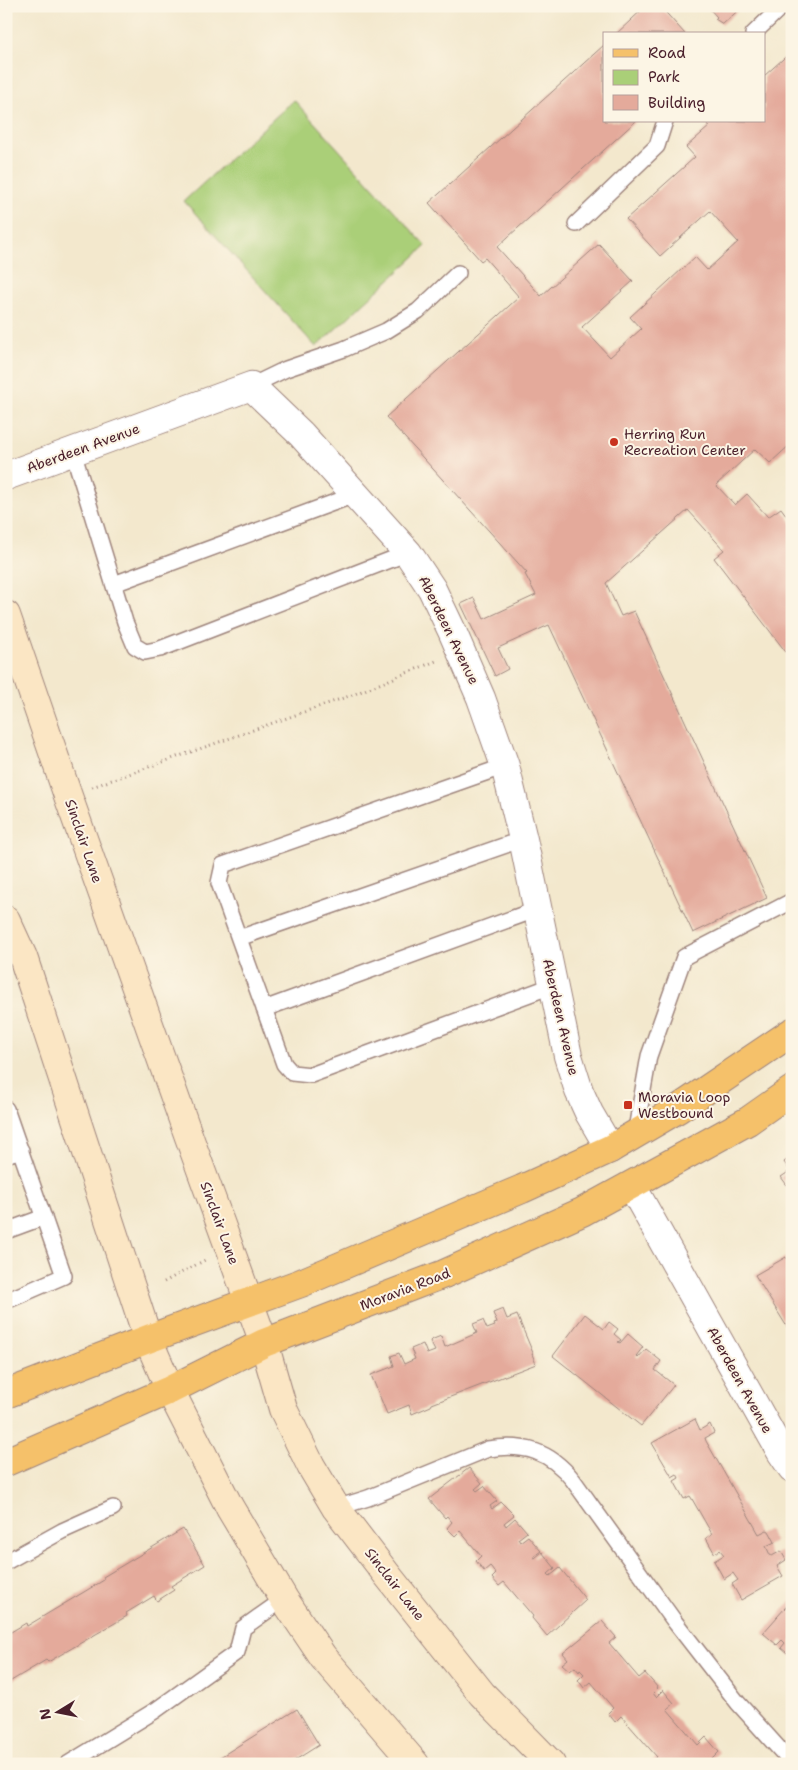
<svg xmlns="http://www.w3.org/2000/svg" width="798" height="1770" viewBox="0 0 798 1770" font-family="'Shantell Sans',sans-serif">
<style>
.green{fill:#aacf78;stroke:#7a7752}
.building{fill:#e4aa9b}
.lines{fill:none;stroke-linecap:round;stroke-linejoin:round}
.lane-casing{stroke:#9e847c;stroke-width:18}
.street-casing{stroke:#9e847c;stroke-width:30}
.secondary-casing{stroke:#9e847c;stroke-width:30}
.primary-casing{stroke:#9e847c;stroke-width:30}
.path{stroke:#9e847c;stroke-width:3;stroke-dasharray:1 4;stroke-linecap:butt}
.lane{stroke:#fff;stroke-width:15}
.street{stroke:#fff;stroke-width:28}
.secondary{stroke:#fbe6c4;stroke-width:28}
.primary{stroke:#f5c16b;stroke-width:28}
.poi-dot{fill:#c8321e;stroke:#fcf5e5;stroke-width:2}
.labels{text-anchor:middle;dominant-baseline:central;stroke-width:4;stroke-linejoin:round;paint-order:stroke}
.poi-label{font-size:14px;fill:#4a1f2b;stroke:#fcf5e5;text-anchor:start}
.street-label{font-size:14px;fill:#4a1f2b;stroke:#fcf5e5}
</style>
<rect width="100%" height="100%" fill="#fcf5e5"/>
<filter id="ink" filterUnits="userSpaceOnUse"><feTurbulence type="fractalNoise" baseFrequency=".02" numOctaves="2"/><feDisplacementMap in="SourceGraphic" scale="10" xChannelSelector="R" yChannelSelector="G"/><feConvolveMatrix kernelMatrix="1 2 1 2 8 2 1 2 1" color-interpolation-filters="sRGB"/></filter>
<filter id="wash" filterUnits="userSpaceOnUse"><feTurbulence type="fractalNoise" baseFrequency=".0096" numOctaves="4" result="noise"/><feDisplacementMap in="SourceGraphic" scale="20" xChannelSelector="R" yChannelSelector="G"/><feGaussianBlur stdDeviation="1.12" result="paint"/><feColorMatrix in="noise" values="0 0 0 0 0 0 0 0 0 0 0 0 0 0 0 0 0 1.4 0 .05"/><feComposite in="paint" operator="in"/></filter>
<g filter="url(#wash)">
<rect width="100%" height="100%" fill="#f3e8cd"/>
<!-- green -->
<path class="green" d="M 294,100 L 426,246 L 316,347 L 184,201 Z"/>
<g id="blocks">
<!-- building -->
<path class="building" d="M 646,6 L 660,6 L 685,34 L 616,34 Z
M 707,6 L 743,6 L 723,24 L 715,19 L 717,17 Z
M 604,45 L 604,121 L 636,121 L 497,247 L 541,296 L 599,244 L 633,281 L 582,327 L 610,357 L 641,329 L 630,317 L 695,257 L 707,270 L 738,242 L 710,211 L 660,256 L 626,219 L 695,157 L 686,147 L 710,126 L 707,124 L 710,121 L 764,121 L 764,76 L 792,51 L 792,443 L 770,463 L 755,449 L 716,485 L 735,505 L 747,494 L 768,517 L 781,508 L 792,523 L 792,660 L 714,558 L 724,550 L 688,510 L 606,583 L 621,616 L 634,611 L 767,898 L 693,933 L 549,625 L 498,648 L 508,669 L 495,676 L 461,604 L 474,598 L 484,619 L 536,595 L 525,574 L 527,573 L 386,417 L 519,297 L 485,258 L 481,261 L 429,203 Z
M 792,1156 L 792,1192 L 781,1177 L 790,1171 L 784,1162 Z
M 786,1257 L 792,1267 L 792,1335 L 755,1275 Z
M 503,1309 L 507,1319 L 517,1315 L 533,1353 L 532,1354 L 536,1364 L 432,1404 L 431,1406 L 412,1414 L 409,1405 L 387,1414 L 371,1375 L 394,1366 L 391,1356 L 399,1353 L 404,1364 L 415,1359 L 411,1349 L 423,1344 L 427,1354 L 435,1351 L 430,1341 L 431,1340 L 441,1336 L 445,1347 L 477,1333 L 473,1324 L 483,1320 L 487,1329 L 495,1326 L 494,1324 L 497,1323 L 493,1313 Z
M 585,1314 L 604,1329 L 609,1322 L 618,1329 L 614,1334 L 621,1340 L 618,1342 L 620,1343 L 628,1334 L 643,1347 L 636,1356 L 638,1358 L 646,1349 L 661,1361 L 655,1370 L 674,1385 L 641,1426 L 553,1356 Z
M 695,1419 L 700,1430 L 710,1424 L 714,1433 L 705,1438 L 706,1441 L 759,1534 L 767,1530 L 769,1531 L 775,1542 L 766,1546 L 770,1555 L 772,1556 L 781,1551 L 786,1560 L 777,1566 L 783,1576 L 741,1600 L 732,1584 L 738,1580 L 735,1576 L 733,1573 L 724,1579 L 714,1561 L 724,1555 L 720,1550 L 715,1554 L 706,1538 L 712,1534 L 692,1499 L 690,1496 L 684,1499 L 674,1481 L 679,1478 L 677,1474 L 672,1477 L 652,1443 Z
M 469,1468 L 482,1483 L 475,1489 L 477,1491 L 484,1486 L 497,1501 L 490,1506 L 492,1509 L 501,1502 L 514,1515 L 504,1523 L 506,1526 L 515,1518 L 527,1532 L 518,1539 L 520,1542 L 528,1536 L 541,1551 L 533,1557 L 535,1558 L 542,1552 L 555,1568 L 548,1574 L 550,1576 L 560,1568 L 586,1600 L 547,1636 L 532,1618 L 533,1616 L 504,1582 L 499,1586 L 492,1578 L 496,1574 L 491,1567 L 490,1566 L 484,1571 L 476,1561 L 481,1556 L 460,1531 L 455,1536 L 447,1528 L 452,1522 L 447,1516 L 445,1518 L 429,1499 Z
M 183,1529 L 205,1565 L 171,1586 L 174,1590 L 157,1601 L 154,1596 L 126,1613 L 127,1616 L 48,1662 L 46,1660 L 6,1684 L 6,1635 L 26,1623 L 27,1626 L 104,1580 L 103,1577 Z
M 792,1600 L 792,1657 L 781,1648 L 785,1643 L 782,1640 L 777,1645 L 763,1633 Z
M 602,1621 L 616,1637 L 609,1643 L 639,1678 L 645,1673 L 658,1688 L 653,1693 L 656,1697 L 663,1690 L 674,1703 L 667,1709 L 698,1745 L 706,1737 L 719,1752 L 711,1760 L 712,1762 L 710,1764 L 650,1764 L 657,1757 L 621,1716 L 615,1722 L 608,1713 L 613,1708 L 591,1682 L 584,1688 L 578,1680 L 584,1674 L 580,1670 L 579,1672 L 575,1667 L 570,1671 L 562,1664 L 568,1659 L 563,1653 Z
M 297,1709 L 319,1745 L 289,1764 L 215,1764 L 219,1762 L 217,1759 Z"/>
</g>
</g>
<g filter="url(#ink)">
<use href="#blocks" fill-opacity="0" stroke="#9e847c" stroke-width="1"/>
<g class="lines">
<defs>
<path id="lane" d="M 753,34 L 782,6
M 576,224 L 657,146 L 665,121
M 251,386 L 286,369 L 344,349 L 386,331 L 418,311 L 458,273
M 73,452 L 125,622 L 135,646 L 145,652 L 160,649 L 408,553
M 114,584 L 357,494
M 505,766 L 223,865 L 219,883 L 284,1064 L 292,1073 L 311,1075 L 554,985
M 239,938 L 523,839
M 264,1009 L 538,909
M 6,1109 L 64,1276 L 6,1301
M 635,1135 L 649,1056 L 684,957 L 792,901
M 6,1155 L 21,1150
M 6,1231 L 44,1217
M 336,1508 L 368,1498 L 488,1449 C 524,1443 550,1451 573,1480 L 675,1622 L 738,1703 L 792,1763
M 6,1562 L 62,1531 L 113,1508
M 68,1764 L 156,1710 L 237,1652 L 243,1628 L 284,1599"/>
<path id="street" d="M 6,476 L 251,386 L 301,434 L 408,553 L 432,589 L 452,631 L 481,698 L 505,766 L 523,839 L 568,1056 L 579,1091 L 589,1113 L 610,1149
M 632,1186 L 781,1452 L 792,1468"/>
<path id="secondary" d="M 6,615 L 68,796 L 189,1137 L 264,1343 L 283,1409 L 311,1466 L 336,1508 L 388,1576 L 482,1694 L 551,1764
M 6,920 L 23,957 L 148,1339 L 170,1390 L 230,1508 L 284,1599 L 323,1657 L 415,1764"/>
<path id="primary" d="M 6,1394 L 148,1339 L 301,1283 L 522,1189 L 610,1149 L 678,1109 L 792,1032
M 6,1462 L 170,1390 L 264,1343 L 444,1274 L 582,1212 L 748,1121 L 792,1090"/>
</defs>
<!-- lane casing -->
<use href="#lane" class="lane-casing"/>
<!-- street casing -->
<use href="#street" class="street-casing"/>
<!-- secondary casing -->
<use href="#secondary" class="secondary-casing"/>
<!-- primary casing -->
<use href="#primary" class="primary-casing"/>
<!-- path -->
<path class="path" d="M 92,787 L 352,695 L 436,661
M 164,1282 L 205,1260"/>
<!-- lane -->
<use href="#lane" class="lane"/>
<!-- street -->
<use href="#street" class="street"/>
<!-- secondary -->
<use href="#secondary" class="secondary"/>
<!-- primary -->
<use href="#primary" class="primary"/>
</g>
</g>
<!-- markers -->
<g class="poi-dot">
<circle cx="614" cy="442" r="5"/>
<rect x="623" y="1100" width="10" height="10" rx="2.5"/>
</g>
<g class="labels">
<!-- poi labels -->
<g class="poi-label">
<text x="624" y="434">Herring Run<tspan x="624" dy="16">Recreation Center</tspan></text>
<text x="638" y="1097">Moravia Loop<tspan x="638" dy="16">Westbound</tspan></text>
</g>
<!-- street labels -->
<g class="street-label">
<text transform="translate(83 448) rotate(-20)">Aberdeen Avenue</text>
<text transform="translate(449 630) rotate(64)">Aberdeen Avenue</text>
<text transform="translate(84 841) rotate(71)">Sinclair Lane</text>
<text transform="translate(561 1017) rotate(77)">Aberdeen Avenue</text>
<text transform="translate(220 1223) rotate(70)">Sinclair Lane</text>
<text transform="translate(405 1289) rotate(-21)">Moravia Road</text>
<text transform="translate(740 1380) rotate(61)">Aberdeen Avenue</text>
<text transform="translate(395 1584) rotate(52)">Sinclair Lane</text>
</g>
</g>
<!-- margin -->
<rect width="798" height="1770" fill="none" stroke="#fcf5e5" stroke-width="25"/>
<!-- legend -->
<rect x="603" y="32" width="162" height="90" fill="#fcf5e5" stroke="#b59f9b"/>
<rect x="613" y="49" width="25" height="8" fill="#f5c16b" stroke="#b59f9b"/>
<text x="648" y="58" font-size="15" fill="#4a1f2b">Road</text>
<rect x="613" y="70" width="25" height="15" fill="#aacf78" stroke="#b59f9b"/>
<text x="648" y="82" font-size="15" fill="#4a1f2b">Park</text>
<rect x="613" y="95" width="25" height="15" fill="#e4aa9b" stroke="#b59f9b"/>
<text x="648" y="108" font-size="15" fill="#4a1f2b">Building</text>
<!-- north arrow -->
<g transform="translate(58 1712) rotate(260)" stroke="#fcf5e5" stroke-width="4" paint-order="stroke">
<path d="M0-4L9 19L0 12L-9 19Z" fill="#4a1f2b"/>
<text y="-8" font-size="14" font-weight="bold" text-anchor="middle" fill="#4a1f2b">N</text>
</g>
</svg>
